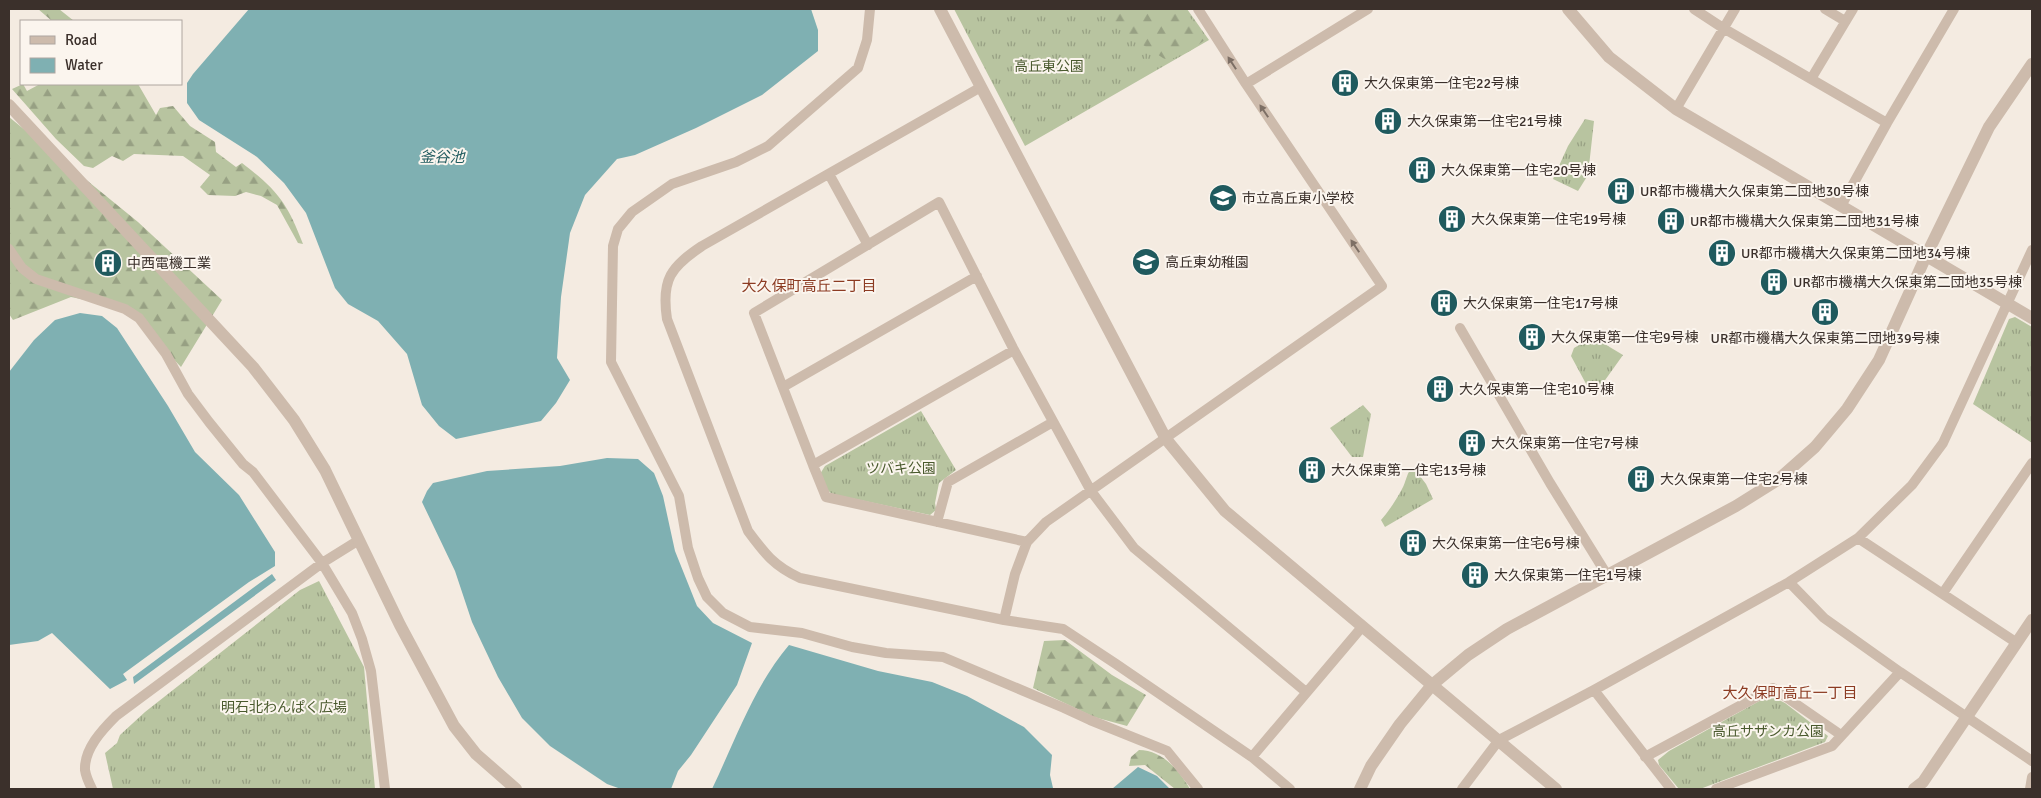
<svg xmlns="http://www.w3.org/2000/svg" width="2041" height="798" viewBox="0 0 2041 798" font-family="Signika,'Noto Sans JP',sans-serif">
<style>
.grass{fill:url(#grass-tufts)}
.forest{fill:url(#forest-firs)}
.water{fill:#7fb0b2}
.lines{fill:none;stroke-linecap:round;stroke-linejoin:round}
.minor{stroke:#cdbbac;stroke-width:10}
.tertiary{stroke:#cdbbac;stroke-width:12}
.oneway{fill:#7d6f65}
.labels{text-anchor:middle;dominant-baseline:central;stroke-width:4;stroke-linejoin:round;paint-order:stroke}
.park-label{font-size:14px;fill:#4a5a2e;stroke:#fbf5ee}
.poi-label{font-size:14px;fill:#3b302b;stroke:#fbf5ee;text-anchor:start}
.water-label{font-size:15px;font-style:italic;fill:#1f5a5e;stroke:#fbf5ee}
.neighbourhood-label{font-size:15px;fill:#8c3b22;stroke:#fbf5ee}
</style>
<defs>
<pattern id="grass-tufts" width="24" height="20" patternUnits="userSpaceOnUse" patternTransform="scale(1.25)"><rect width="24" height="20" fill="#b8c4a0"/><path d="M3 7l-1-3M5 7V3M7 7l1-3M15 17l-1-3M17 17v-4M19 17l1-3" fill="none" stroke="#97a083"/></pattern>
<pattern id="forest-firs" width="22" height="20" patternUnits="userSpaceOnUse" patternTransform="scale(1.25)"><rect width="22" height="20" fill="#b8c4a0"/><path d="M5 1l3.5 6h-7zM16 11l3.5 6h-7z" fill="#97a083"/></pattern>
</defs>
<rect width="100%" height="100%" fill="#f4ebe1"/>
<!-- grass -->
<path class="grass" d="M 954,9 L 1187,9 L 1209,40 L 1025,146 Z
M 1585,119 L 1594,121 L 1588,175 L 1578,191 L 1553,179 L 1568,146 Z
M 2015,317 L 2032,327 L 2032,443 L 1973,404 L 2009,319 Z
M 1593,337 L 1623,355 L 1598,390 L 1591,393 L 1571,356 L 1574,348 Z
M 1363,405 L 1371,414 L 1363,457 L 1352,457 L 1330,428 Z
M 921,411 L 956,470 L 939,483 L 935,503 L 936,510 L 930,515 L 832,494 L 825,488 L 820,474 L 825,466 Z
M 1413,467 L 1426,484 L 1433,499 L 1385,527 L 1381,520 C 1389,511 1396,500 1402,489 C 1406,482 1407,471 1413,467 Z
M 319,581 L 364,667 L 375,789 L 113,789 L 105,753 L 117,743 L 120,735 L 145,712 L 300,590 Z
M 1775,698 L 1785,703 L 1828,736 L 1825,742 L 1700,789 L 1679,789 L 1659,765 L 1658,760 L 1669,751 L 1763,699 Z"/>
<!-- forest -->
<path class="forest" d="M 38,9 L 59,9 L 74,21 L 52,21 Z
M 1107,9 L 1184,9 L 1206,39 L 1190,51 L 1169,60 L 1166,60 L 1117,28 Z
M 23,84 L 27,91 L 40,84 L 138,84 L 156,115 L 160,108 L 173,106 L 190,126 L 215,142 L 216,152 L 236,167 L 242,163 C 277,190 287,202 303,244 L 298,243 L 277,205 L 261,196 L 246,192 L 235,196 L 208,195 L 200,187 L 210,175 L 183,156 L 134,154 L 123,161 L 112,156 L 93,168 L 84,166 L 56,139 L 12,89 Z
M 9,117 L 138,222 L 222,300 L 181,367 L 124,308 L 71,297 L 13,320 L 9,314 Z
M 1065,640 L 1112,675 L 1146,695 L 1127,726 L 1094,717 L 1033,688 L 1044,641 Z
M 1139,750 C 1162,750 1179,770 1190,789 L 1175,789 L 1145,765 L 1129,766 L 1131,757 Z"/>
<!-- water -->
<path class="water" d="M 249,9 L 811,9 L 818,30 L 818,51 L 762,95 L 696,128 L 635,155 L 617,159 L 585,195 L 570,233 L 561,297 L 557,358 L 570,380 L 556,403 L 541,421 L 456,439 L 439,426 L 422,405 L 407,354 L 378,321 L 348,304 L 335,288 L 306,213 L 284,183 L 257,157 L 199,120 L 187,103 L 187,83 L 193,74 Z
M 80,313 L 102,316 L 117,328 L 168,406 L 195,452 L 239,495 L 275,552 L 275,566 L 249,582 L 123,674 L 127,680 L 110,689 L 52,633 L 38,641 L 9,645 L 9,372 L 34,340 L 55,320 Z
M 607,458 L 638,459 L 654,473 L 663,496 L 675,551 L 697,606 L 713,623 L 752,643 L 737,685 L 691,755 L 678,771 L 671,789 L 621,789 L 607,784 L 550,746 L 522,718 L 498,677 L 472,622 L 455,571 L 422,502 L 427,491 L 433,483 L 487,471 L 560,466 Z
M 272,574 L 276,580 L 134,684 L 133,677 Z
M 789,645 L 878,671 L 932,682 L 967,696 L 1024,727 L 1052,755 L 1050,775 L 1053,788 L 712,789 C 735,741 754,686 789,645 Z
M 1138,767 L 1157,776 L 1170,789 L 1112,789 Z"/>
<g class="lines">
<!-- minor -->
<path class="minor" d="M 870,9 L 867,40 L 858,68 L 768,146 L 736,162 L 672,184 L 632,212 L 618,229 L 613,246 L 611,362 L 679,496 L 688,548 L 698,578 L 707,597 L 723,613 L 750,627 L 802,633 L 852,647 L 886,653 L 943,657 L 1064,708 L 1090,720 L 1167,751 L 1198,789
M 1694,9 L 1723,28 L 1887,123
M 1825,9 L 1845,21
M 1811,79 L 1853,9
M 1246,84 L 1368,9
M 981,87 L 702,246 C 671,267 661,279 667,319 L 748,531 C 765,554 774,566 800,578 L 1004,620 L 1063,629 L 1116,664 L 1252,757 L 1290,789
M 1676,109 L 1735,9
M 829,174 L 868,245
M 1841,206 L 1887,123 L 1954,9
M 9,249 L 22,268 L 36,279 L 125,309 L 139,318 L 166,354 L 188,394 L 209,422 L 243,464 L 253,472 L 322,563 L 352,613 L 362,639 L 371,671 L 385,789
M 1460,328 L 1550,483 L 1607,575
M 1014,350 L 813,465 L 754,313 L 939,202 L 1014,350 L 1091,491 L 1134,548 L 1306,692
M 783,387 L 977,276
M 813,465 L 826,497 L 1027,542
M 937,522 L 948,482 L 1053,422
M 1858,538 L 2017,643
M 1943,593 L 2032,463
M 1004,620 L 1015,574 L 1027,542 L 1046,522 L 1382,286 L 1246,84 L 1198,9
M 1900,672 L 2032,761
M 1594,690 L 1671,789
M 1252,757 L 1362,627
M 1645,757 L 1773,688 L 1841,735
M 92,789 C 89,783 86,777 85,770 C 84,749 102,730 116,716 L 322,563 L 359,540
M 1462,789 L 1499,740 L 1594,690 L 1789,582 L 1858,538 L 1912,485 L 1943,443 L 2032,250
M 1716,789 L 1832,746 L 1900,672 L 1824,618 L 1789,582
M 2030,789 L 2032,777"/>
<!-- tertiary -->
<path class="tertiary" d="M 940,9 L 1166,439 L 1225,511 L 1556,789
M 1568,9 L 1609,57 L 1676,109 L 2032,318
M 9,105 L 253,367 L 294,420 L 325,470 L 400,625 L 454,726 L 476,754 L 516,789
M 1360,789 L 1371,766 L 1400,724 L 1432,685 L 1468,655 L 1507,629 L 1736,506 L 1779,479 L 1815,447 L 1847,409 L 1879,360 L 1926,256 L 1989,127 L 2032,64
M 1914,789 L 1923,782 L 2032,620"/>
</g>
<!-- one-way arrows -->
<defs><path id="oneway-solid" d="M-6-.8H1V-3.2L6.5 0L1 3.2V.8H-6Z" transform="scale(1.25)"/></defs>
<g class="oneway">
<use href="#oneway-solid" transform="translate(1232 63) rotate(-123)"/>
<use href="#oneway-solid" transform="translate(1264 111) rotate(-124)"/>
<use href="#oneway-solid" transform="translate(1355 246) rotate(-124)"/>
</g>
<!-- icons -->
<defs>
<symbol id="building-disc" viewBox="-11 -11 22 22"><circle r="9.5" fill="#1f5a5e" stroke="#fbf5ee"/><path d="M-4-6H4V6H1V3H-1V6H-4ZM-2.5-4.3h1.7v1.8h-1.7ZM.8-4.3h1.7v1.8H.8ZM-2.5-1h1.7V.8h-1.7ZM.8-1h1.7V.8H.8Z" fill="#fff"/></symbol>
<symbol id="school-disc" viewBox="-11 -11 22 22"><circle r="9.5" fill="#1f5a5e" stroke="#fbf5ee"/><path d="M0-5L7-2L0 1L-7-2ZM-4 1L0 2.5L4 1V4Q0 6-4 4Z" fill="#fff"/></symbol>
</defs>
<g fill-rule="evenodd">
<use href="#building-disc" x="1329" y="67" width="32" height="32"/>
<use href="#building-disc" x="1372" y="105" width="32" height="32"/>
<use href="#building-disc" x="1406" y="154" width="32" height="32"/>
<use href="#building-disc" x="1605" y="175" width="32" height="32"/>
<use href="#school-disc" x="1207" y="182" width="32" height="32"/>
<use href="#building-disc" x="1436" y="203" width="32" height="32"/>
<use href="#building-disc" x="1655" y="205" width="32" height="32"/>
<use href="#building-disc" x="1706" y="237" width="32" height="32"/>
<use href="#school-disc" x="1130" y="246" width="32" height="32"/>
<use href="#building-disc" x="92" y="247" width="32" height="32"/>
<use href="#building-disc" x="1758" y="266" width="32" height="32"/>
<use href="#building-disc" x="1428" y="287" width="32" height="32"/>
<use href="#building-disc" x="1809" y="296" width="32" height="32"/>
<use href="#building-disc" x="1516" y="321" width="32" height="32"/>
<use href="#building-disc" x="1424" y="373" width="32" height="32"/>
<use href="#building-disc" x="1456" y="427" width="32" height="32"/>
<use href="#building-disc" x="1296" y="454" width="32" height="32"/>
<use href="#building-disc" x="1625" y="463" width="32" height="32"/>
<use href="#building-disc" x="1397" y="527" width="32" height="32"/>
<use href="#building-disc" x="1459" y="559" width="32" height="32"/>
</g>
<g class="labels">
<!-- park labels -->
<g class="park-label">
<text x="1049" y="66">高丘東公園</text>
<text x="901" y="468">ツバキ公園</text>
<text x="284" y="707">明石北わんぱく広場</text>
<text x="1768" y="731">高丘サザンカ公園</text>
</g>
<!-- poi labels -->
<g class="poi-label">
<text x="1364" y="83">大久保東第一住宅22号棟</text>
<text x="1407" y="121">大久保東第一住宅21号棟</text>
<text x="1441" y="170">大久保東第一住宅20号棟</text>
<text x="1640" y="191">UR都市機構大久保東第二団地30号棟</text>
<text x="1242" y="198">市立高丘東小学校</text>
<text x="1471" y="219">大久保東第一住宅19号棟</text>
<text x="1690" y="221">UR都市機構大久保東第二団地31号棟</text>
<text x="1741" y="253">UR都市機構大久保東第二団地34号棟</text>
<text x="1165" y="262">高丘東幼稚園</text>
<text x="127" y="263">中西電機工業</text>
<text x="1793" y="282">UR都市機構大久保東第二団地35号棟</text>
<text x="1463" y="303">大久保東第一住宅17号棟</text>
<text x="1551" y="337">大久保東第一住宅9号棟</text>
<text x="1825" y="338" text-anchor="middle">UR都市機構大久保東第二団地39号棟</text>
<text x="1459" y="389">大久保東第一住宅10号棟</text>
<text x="1491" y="443">大久保東第一住宅7号棟</text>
<text x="1331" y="470">大久保東第一住宅13号棟</text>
<text x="1660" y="479">大久保東第一住宅2号棟</text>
<text x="1432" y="543">大久保東第一住宅6号棟</text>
<text x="1494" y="575">大久保東第一住宅1号棟</text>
</g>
<!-- water labels -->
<g class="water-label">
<text x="442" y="157">釜谷池</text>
</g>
<!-- neighbourhood labels -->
<g class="neighbourhood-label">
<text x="809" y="286">大久保町高丘二丁目</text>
<text x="1790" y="693">大久保町高丘一丁目</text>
</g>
</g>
<!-- border -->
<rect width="2041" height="798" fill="none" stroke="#3b302b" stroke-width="20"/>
<!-- legend -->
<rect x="20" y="20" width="162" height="65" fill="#fbf5ee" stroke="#aea6a0"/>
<rect x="30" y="36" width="25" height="8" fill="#cdbbac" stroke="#aea6a0"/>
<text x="65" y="45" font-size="15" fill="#3b302b">Road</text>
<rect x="30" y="58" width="25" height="15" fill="#7fb0b2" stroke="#aea6a0"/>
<text x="65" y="70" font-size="15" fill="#3b302b">Water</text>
</svg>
